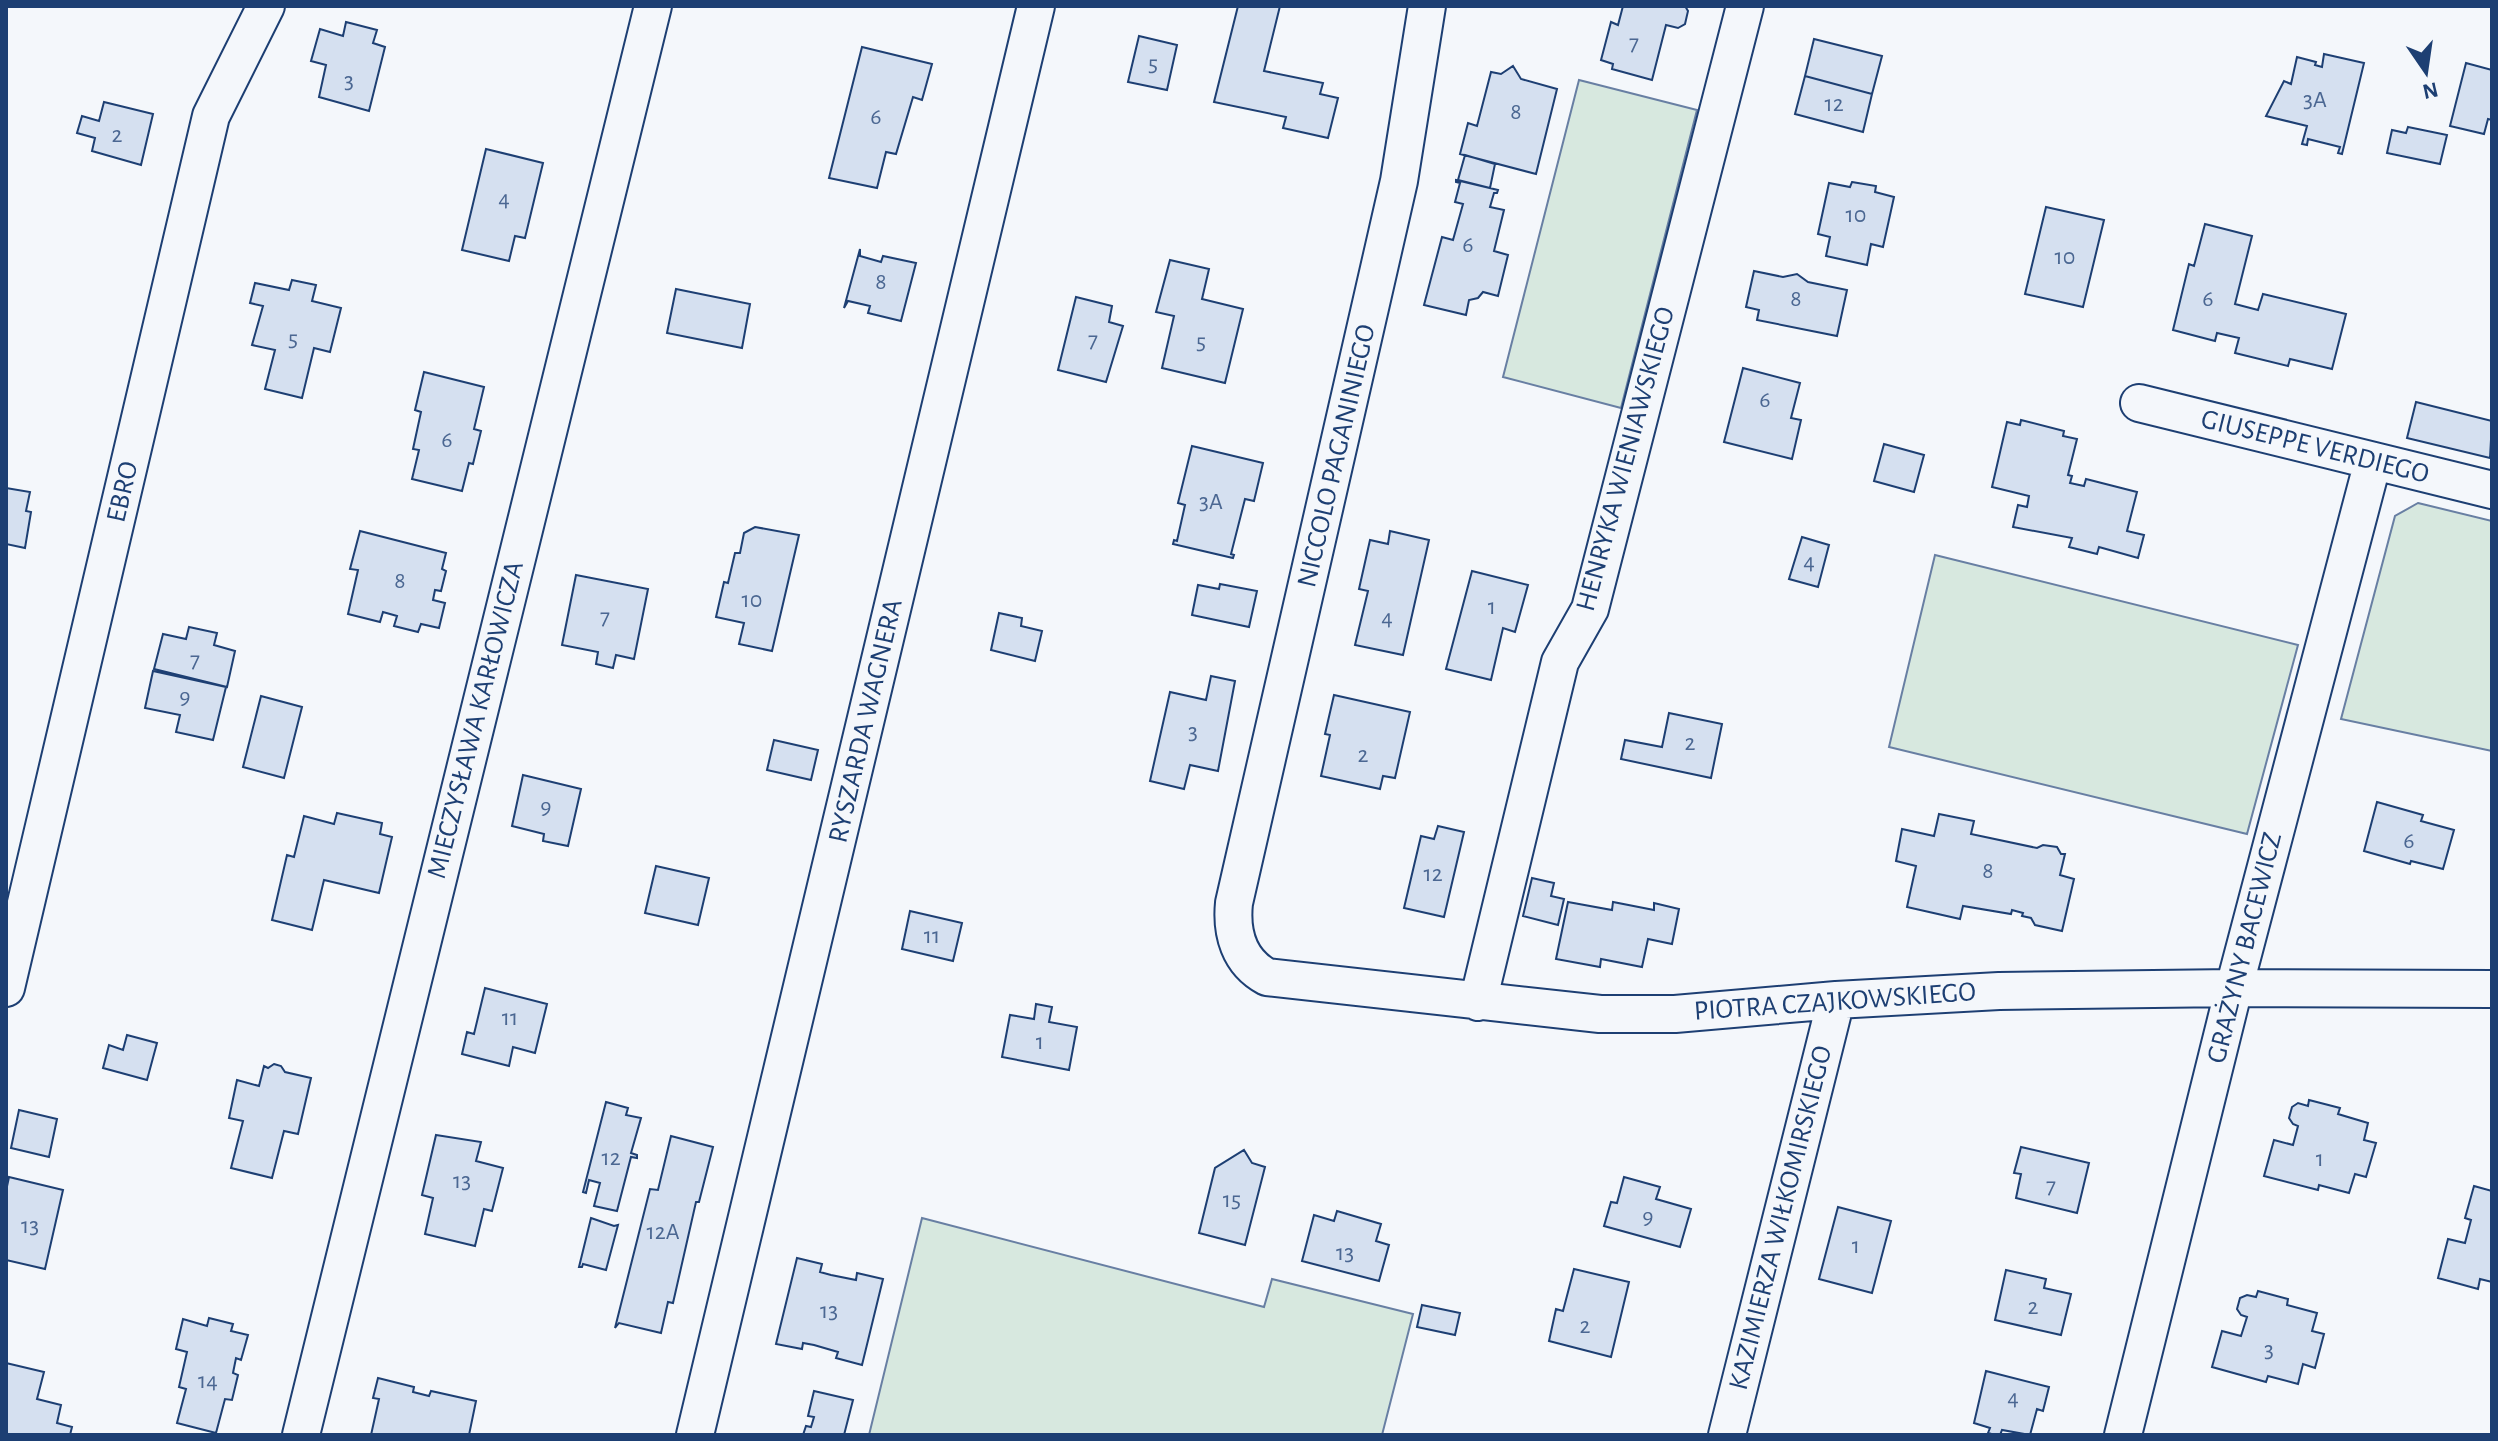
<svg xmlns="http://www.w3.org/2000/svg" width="2498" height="1441" viewBox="0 0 2498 1441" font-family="'Alegreya Sans',sans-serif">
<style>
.green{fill:#d7e8df;stroke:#687fa3;stroke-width:2}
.building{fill:#d5e0f0;stroke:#1d3f73;stroke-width:2}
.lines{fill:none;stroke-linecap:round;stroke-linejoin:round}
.street-casing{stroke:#1d3f73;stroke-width:40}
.street{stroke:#f4f7fb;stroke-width:36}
.labels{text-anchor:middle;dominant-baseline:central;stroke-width:6;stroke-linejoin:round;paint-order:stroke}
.number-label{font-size:24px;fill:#4b6792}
.street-label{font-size:28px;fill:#1d3f73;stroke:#f4f7fb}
</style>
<rect width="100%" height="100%" fill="#f4f7fb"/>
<!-- green -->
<path class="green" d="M 1579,80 L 1697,110 L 1621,408 L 1503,377 Z
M 2418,503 L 2492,521 L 2492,751 L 2341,719 L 2395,516 Z
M 1935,555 L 2298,645 L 2247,834 L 1889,747 Z
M 922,1218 L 1264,1307 L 1272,1279 L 1413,1314 L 1382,1435 L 869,1435 Z"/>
<!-- building -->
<path class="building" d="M 1238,6 L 1280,6 L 1264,71 L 1323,83 L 1320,94 L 1338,98 L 1328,138 L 1283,128 L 1286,117 L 1214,102 Z
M 1623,6 L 1685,6 L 1688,11 L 1685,24 L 1678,28 L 1666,25 L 1652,80 L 1612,69 L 1613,64 L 1601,60 L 1611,22 L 1618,25 Z
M 346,22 L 377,30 L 373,43 L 385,47 L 369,111 L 319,97 L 326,65 L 311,61 L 320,29 L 343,36 Z
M 1139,36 L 1177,45 L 1167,90 L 1128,82 Z
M 1814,39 L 1882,56 L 1872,94 L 1805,76 Z
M 862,47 L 932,64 L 922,100 L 913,97 L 896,154 L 886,152 L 877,188 L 829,178 Z
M 2324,54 L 2364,63 L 2342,154 L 2338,153 L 2340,147 L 2308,139 L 2307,145 L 2302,144 L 2307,126 L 2266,116 L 2284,81 L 2291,84 L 2297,57 L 2316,62 L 2315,65 L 2322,67 Z
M 2466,63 L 2492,70 L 2492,120 L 2488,119 L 2484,134 L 2450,126 Z
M 1513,66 L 1521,79 L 1557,89 L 1536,174 L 1460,154 L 1468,123 L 1477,126 L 1491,72 L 1501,74 Z
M 1805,76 L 1872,94 L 1863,132 L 1795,114 Z
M 104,102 L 153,114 L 141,165 L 92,151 L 95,138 L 77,133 L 82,116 L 99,121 Z
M 2408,127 L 2447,135 L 2440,164 L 2387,153 L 2392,130 L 2406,133 Z
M 486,149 L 543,163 L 525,238 L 515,236 L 509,261 L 462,250 Z
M 1465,155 L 1495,164 L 1490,188 L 1458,180 Z
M 1456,180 L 1498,190 L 1497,193 L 1494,193 L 1490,207 L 1504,210 L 1494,251 L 1508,255 L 1498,296 L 1483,292 L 1478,298 L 1469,300 L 1466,315 L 1424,305 L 1442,237 L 1453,240 L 1463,204 L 1455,202 L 1460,183 L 1456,182 Z
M 1852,182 L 1876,186 L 1875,192 L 1894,197 L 1883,247 L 1871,244 L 1867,265 L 1826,256 L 1830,237 L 1818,234 L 1829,183 L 1850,187 Z
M 2046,207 L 2104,220 L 2083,307 L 2025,294 Z
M 2205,224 L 2252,236 L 2235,304 L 2258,310 L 2263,294 L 2346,314 L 2332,369 L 2290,359 L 2288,366 L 2235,353 L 2239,338 L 2217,333 L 2215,341 L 2173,330 L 2189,264 L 2194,266 Z
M 860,249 L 860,256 L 881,262 L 883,256 L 916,263 L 901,321 L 868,313 L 870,306 L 848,301 L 844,308 Z
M 1170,260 L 1209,269 L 1202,299 L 1243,309 L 1225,383 L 1162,368 L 1174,316 L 1156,312 Z
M 1754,271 L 1783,277 L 1797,274 L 1808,282 L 1847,290 L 1837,336 L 1757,320 L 1759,310 L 1746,307 Z
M 292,280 L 316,285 L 312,301 L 341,308 L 330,352 L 314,348 L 302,398 L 265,389 L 275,350 L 252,345 L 263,306 L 250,303 L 255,283 L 289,290 Z
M 676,289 L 750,304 L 742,348 L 667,333 Z
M 1076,297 L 1112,306 L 1109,322 L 1123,326 L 1106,382 L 1058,370 Z
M 1743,368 L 1800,383 L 1791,418 L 1801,420 L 1792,459 L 1724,442 Z
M 424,372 L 484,387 L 474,429 L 481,431 L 473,464 L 469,463 L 462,491 L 412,479 L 419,450 L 413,449 L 421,412 L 415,410 Z
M 2416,402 L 2492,421 L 2490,458 L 2407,438 Z
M 2021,420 L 2064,431 L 2063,436 L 2077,439 L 2068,475 L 2072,476 L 2070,483 L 2084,486 L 2086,479 L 2137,492 L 2127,531 L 2144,535 L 2138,558 L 2099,547 L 2097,554 L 2069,547 L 2072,538 L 2013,527 L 2018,505 L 2027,507 L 2029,496 L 1992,487 L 2007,422 L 2020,425 Z
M 1884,444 L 1924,455 L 1914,492 L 1874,481 Z
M 1192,446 L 1263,463 L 1254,501 L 1245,499 L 1231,554 L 1234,555 L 1233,558 L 1173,544 L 1174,540 L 1177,541 L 1185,505 L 1178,503 Z
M 6,488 L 30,492 L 26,511 L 31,512 L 25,548 L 6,544 Z
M 755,527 L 799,535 L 772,651 L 739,644 L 744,623 L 716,617 L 724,582 L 728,583 L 735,553 L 740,553 L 744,533 Z
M 360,531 L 446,553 L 442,569 L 446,571 L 441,591 L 435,590 L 433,600 L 445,603 L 439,628 L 421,624 L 418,632 L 394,626 L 397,616 L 383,612 L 380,622 L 348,614 L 358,570 L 350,569 Z
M 1390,531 L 1429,540 L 1403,655 L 1355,645 L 1368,591 L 1359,589 L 1370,540 L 1388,544 Z
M 1802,537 L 1829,545 L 1818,587 L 1789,579 Z
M 1472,571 L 1528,585 L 1515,632 L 1503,628 L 1491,680 L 1446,669 Z
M 576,575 L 648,589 L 634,659 L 616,655 L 613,668 L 596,664 L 598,652 L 562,645 Z
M 1220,584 L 1257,591 L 1249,627 L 1192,615 L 1198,585 L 1219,589 Z
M 999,613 L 1022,618 L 1021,626 L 1042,631 L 1035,661 L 991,650 Z
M 189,627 L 217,633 L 214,645 L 235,651 L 227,687 L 154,669 L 163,634 L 186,639 Z
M 153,671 L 226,687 L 213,740 L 176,732 L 180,715 L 145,708 Z
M 1211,676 L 1235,681 L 1218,771 L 1190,765 L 1184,789 L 1150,781 L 1170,692 L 1206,700 Z
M 1334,695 L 1410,712 L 1395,778 L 1383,776 L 1380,789 L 1321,776 L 1330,735 L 1325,734 Z
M 261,696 L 302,707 L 284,778 L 243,767 Z
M 1669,713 L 1722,724 L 1711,778 L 1621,759 L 1625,740 L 1662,747 Z
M 774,740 L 818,750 L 811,780 L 767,770 Z
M 523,775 L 581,789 L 568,846 L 543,841 L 544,834 L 512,826 Z
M 2377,802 L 2423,815 L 2421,821 L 2454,830 L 2443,869 L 2411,861 L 2410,864 L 2364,851 Z
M 337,813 L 382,823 L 380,834 L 392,837 L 379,893 L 324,880 L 312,930 L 272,920 L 287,855 L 294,857 L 304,816 L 334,824 Z
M 1939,814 L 1974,821 L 1971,834 L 2037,848 L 2043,845 L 2057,847 L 2061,854 L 2065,854 L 2060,875 L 2074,879 L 2062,931 L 2035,925 L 2031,918 L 2022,916 L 2023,913 L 2012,910 L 2011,914 L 1963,906 L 1960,919 L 1907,907 L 1916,866 L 1896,861 L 1902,829 L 1934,836 Z
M 1438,826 L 1464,832 L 1444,917 L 1404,908 L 1421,836 L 1434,839 Z
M 656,866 L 709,878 L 698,925 L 645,913 Z
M 1532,878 L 1554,883 L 1551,896 L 1564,899 L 1558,925 L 1523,916 Z
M 1568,902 L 1612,910 L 1613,902 L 1654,910 L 1654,903 L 1679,909 L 1672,944 L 1648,939 L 1642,967 L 1601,959 L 1600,967 L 1556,959 Z
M 910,911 L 962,923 L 953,961 L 902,949 Z
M 485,988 L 547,1004 L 535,1053 L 513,1047 L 509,1066 L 462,1054 L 467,1032 L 474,1034 Z
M 1036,1004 L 1052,1007 L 1049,1022 L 1077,1027 L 1069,1070 L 1002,1057 L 1010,1015 L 1034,1019 Z
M 127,1035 L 157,1043 L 147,1080 L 103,1068 L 109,1045 L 123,1050 Z
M 274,1064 L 281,1066 L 285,1072 L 311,1078 L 298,1134 L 284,1131 L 272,1178 L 231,1168 L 243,1121 L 229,1118 L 237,1080 L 259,1086 L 264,1066 L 268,1068 Z
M 2309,1100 L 2340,1108 L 2338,1114 L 2368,1123 L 2364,1140 L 2376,1143 L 2366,1177 L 2355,1174 L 2349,1193 L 2319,1185 L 2318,1190 L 2264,1176 L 2274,1140 L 2293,1145 L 2298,1126 L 2293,1124 L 2289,1118 L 2292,1107 L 2298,1103 L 2308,1106 Z
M 606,1102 L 628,1108 L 626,1115 L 641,1118 L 631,1153 L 637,1155 L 637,1158 L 631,1157 L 617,1211 L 594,1206 L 600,1183 L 589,1180 L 586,1193 L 583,1192 Z
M 19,1110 L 57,1119 L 49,1157 L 11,1148 Z
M 436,1135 L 481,1142 L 476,1161 L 503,1168 L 492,1211 L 484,1209 L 475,1246 L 425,1234 L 433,1198 L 422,1195 Z
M 671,1136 L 713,1147 L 699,1202 L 696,1202 L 673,1303 L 668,1302 L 661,1333 L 619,1323 L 615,1328 L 650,1189 L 658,1190 Z
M 2021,1147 L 2089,1163 L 2077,1213 L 2016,1198 L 2021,1174 L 2014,1173 Z
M 1244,1150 L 1252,1163 L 1265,1167 L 1245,1245 L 1199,1233 L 1215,1168 Z
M 9,1177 L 63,1190 L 45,1269 L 6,1260 L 6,1191 Z
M 1624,1177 L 1660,1187 L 1656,1199 L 1691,1209 L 1680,1247 L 1604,1226 L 1611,1202 L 1617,1203 Z
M 2474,1186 L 2492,1191 L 2492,1282 L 2480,1279 L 2478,1289 L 2438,1278 L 2448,1239 L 2465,1243 L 2471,1220 L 2465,1218 Z
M 1838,1207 L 1891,1221 L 1872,1293 L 1819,1279 Z
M 1337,1211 L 1381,1224 L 1376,1241 L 1389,1245 L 1379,1281 L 1302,1261 L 1314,1215 L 1334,1221 Z
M 591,1218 L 614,1226 L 618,1225 L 606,1270 L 583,1264 L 582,1267 L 579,1267 Z
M 797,1258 L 822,1264 L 820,1272 L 831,1275 L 856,1280 L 857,1273 L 883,1279 L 862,1365 L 836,1358 L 838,1352 L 814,1345 L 803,1343 L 802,1349 L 776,1344 Z
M 1574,1269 L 1629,1282 L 1611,1357 L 1549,1341 L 1556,1309 L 1563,1311 Z
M 2006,1270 L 2046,1279 L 2044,1288 L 2071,1294 L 2061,1335 L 1995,1320 Z
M 2258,1291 L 2288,1299 L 2287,1305 L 2317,1313 L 2312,1331 L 2324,1334 L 2315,1368 L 2303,1364 L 2298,1384 L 2268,1376 L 2266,1382 L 2212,1367 L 2222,1331 L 2241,1336 L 2247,1317 L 2241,1315 L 2237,1309 L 2240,1298 L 2247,1295 L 2256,1297 Z
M 1422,1305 L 1460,1313 L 1455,1335 L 1417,1327 Z
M 209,1318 L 233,1324 L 231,1331 L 248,1335 L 241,1360 L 236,1358 L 233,1373 L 238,1375 L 232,1400 L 225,1399 L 216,1433 L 177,1423 L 186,1389 L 179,1387 L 187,1352 L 176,1349 L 183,1319 L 207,1326 Z
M 6,1363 L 44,1372 L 37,1399 L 61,1405 L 57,1423 L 72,1427 L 70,1435 L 6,1435 Z
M 1986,1371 L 2049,1387 L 2043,1411 L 2037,1409 L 2030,1435 L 2002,1430 L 2000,1435 L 1995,1435 L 1988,1433 L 1990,1428 L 1974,1423 Z
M 378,1378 L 414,1387 L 413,1392 L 429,1396 L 431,1391 L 476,1401 L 469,1435 L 371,1435 L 379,1399 L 373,1398 Z
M 814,1391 L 853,1400 L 844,1435 L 803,1435 L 806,1426 L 811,1427 L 814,1417 L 808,1416 Z"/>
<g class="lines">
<defs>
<path id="street" d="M 1427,6 L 1399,181 L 1234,903 C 1231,933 1239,962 1267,977 L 1600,1014 L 1675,1014 L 1836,1000 L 1999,991 L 2234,988 L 2492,989
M 2139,403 L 2492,490
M 6,988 L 211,116 L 266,6
M 1478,1002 L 1560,662 L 1590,609 L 1745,6
M 301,1435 L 653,6
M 695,1435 L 1036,6
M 1727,1435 L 1836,1000
M 2123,1435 L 2234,988 L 2373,461"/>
</defs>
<!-- street casing -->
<use href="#street" class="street-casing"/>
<!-- street -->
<use href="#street" class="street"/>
</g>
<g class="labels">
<!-- number labels -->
<g class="number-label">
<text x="1634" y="43">7</text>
<text x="1153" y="64">5</text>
<text x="349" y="81">3</text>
<text x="2315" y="100">3A</text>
<text x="1834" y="104">12</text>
<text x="1516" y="112">8</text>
<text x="876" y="117">6</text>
<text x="117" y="135">2</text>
<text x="504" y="199">4</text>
<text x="1856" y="215">10</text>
<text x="1468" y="245">6</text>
<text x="2065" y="257">10</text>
<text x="881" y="282">8</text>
<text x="1796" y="299">8</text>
<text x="2208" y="299">6</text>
<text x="293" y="339">5</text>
<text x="1093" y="340">7</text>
<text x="1201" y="342">5</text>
<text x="1765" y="400">6</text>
<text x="447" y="440">6</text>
<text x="1211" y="502">3A</text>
<text x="1809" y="562">4</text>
<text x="400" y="581">8</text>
<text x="752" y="600">10</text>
<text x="1492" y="607">1</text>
<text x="605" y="617">7</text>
<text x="1387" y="618">4</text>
<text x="195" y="660">7</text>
<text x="185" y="697">9</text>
<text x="1193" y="732">3</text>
<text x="1690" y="743">2</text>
<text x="1363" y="755">2</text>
<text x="546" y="807">9</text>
<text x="2409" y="841">6</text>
<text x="1988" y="871">8</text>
<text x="1433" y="874">12</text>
<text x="932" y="936">11</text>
<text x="510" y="1018">11</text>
<text x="1040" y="1042">1</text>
<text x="611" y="1158">12</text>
<text x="2320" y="1159">1</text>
<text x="462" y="1181">13</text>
<text x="2051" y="1186">7</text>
<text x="1232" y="1200">15</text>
<text x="1648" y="1217">9</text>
<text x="30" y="1226">13</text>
<text x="663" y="1232">12A</text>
<text x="1856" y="1246">1</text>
<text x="1345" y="1253">13</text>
<text x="2033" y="1307">2</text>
<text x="829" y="1311">13</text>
<text x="1585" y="1326">2</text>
<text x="2269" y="1350">3</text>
<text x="208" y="1381">14</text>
<text x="2013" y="1398">4</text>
</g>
<!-- street labels -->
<g class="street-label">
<text transform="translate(2315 447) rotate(14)">GIUSEPPE VERDIEGO</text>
<text transform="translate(1337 456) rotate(-77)">NICCOLO PAGANINIEGO</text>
<text transform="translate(1626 459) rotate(-75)">HENRYKA WIENIAWSKIEGO</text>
<text transform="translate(123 492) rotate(-77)">EBRO</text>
<text transform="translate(476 720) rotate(-76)">MIECZYSŁAWA KARŁOWICZA</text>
<text transform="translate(866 721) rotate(-77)">RYSZARDA WAGNERA</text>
<text transform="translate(2245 948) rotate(-76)">GRAŻYNY BACEWICZ</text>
<text transform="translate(1835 1002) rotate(-4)">PIOTRA CZAJKOWSKIEGO</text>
<text transform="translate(1781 1218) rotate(-76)">KAZIMIERZA WIŁKOMIRSKIEGO</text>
</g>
</g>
<!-- border -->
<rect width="2498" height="1441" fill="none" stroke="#1d3f73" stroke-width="16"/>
<!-- north arrow -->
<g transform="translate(2426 72) rotate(167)" stroke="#f4f7fb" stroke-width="6" paint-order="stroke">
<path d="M0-6L14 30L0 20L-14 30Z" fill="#1d3f73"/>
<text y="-12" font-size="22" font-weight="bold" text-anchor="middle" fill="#1d3f73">N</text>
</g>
</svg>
